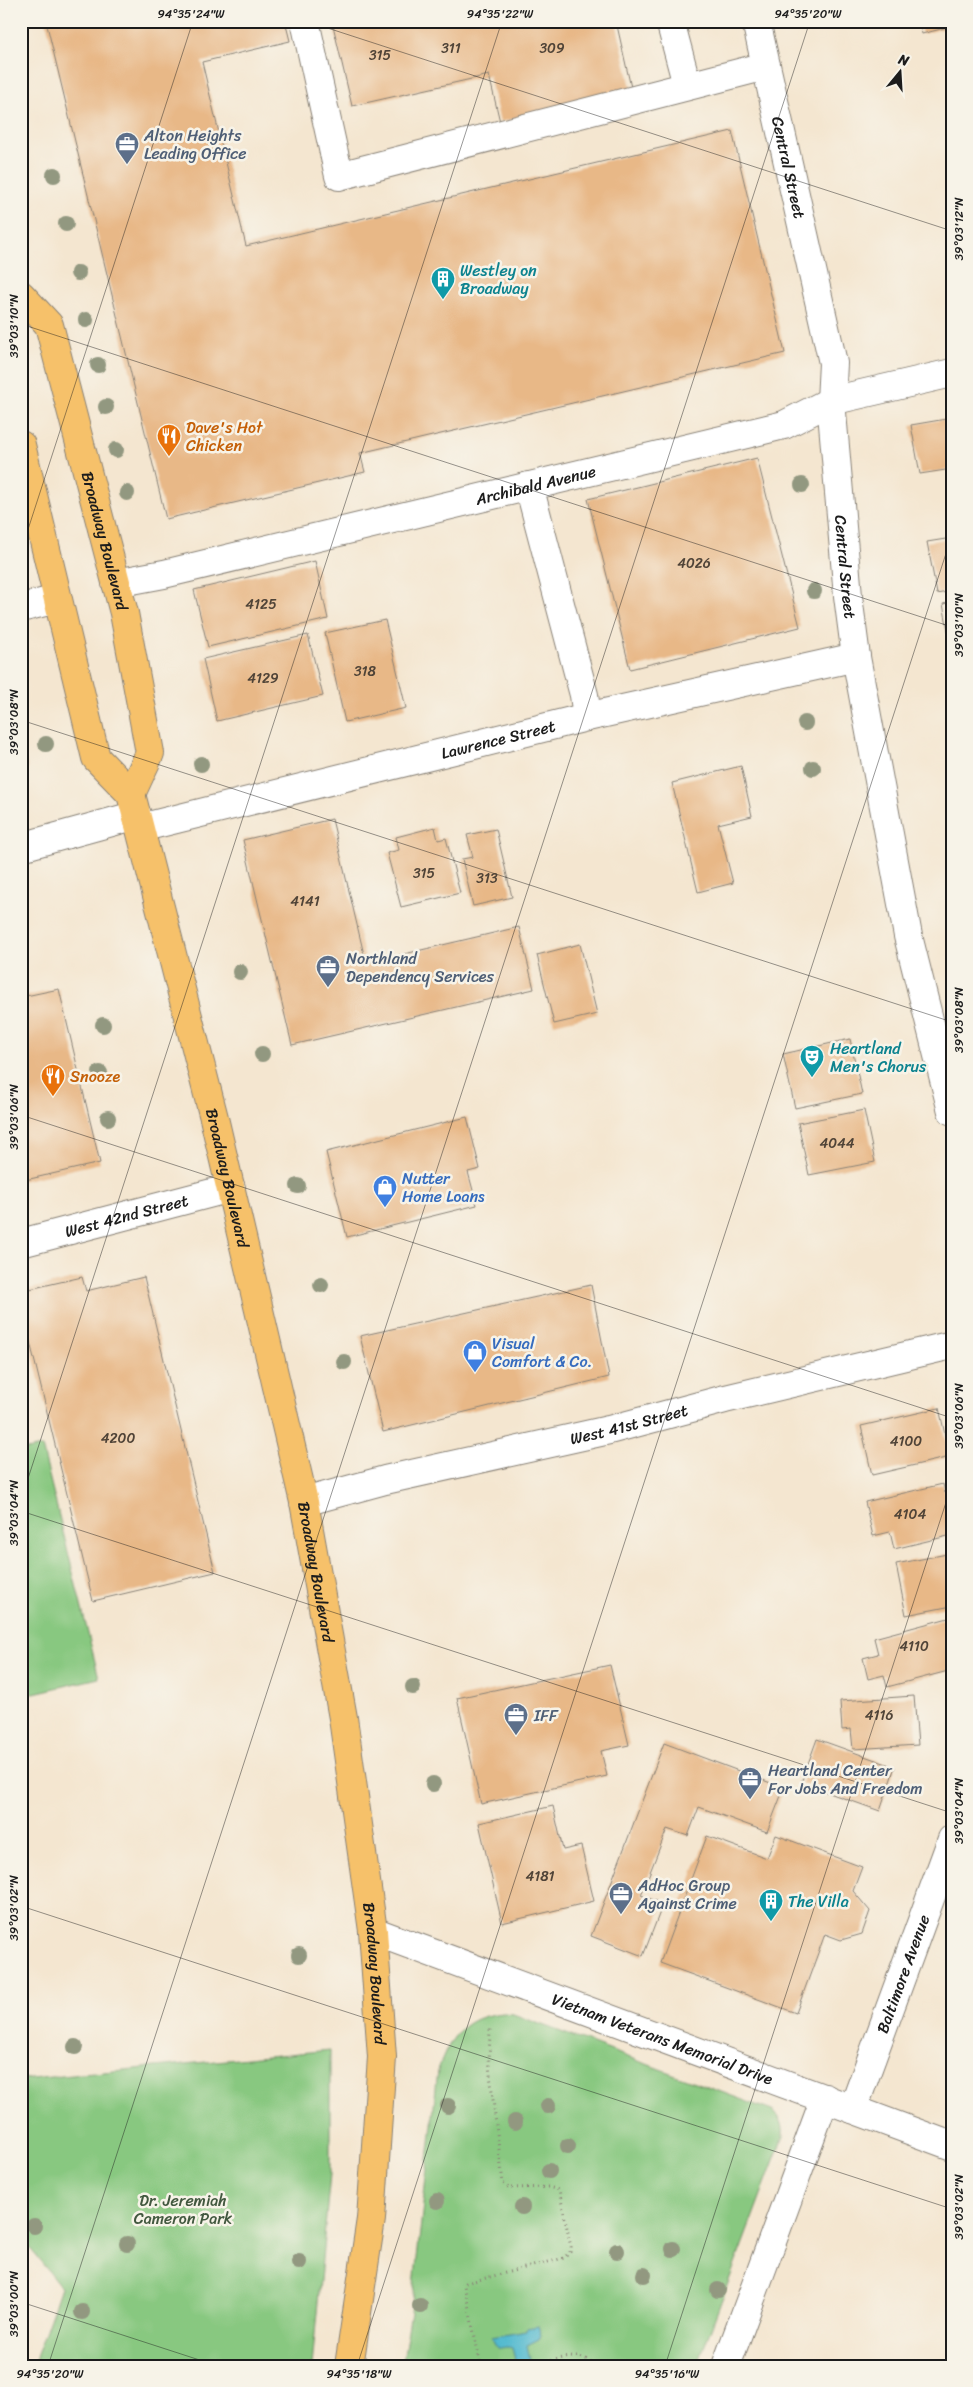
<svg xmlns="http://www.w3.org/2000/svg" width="973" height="2387" viewBox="0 0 973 2387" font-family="Sriracha,sans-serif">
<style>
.green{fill:#88c880;stroke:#52724e}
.water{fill:#51b9cf;stroke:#366a76}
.building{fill:#e8b887}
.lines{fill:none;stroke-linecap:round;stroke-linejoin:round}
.minor-casing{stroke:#888176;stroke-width:30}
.major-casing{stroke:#888176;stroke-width:30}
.path{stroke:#888176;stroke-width:3;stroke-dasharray:1 4;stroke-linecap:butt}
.minor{stroke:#fff;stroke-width:28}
.major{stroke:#f6c16b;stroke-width:28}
.tree{fill:#929880}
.ticks{fill:none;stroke:#1c1c1c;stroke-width:1;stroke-opacity:0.45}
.labels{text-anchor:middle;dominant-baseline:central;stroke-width:5;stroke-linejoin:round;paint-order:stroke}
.number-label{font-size:14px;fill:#4f4337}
.service-label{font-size:16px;fill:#4e5e75;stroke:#f7f3e8;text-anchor:start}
.street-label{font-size:16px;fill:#1c1c1c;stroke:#f7f3e8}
.culture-label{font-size:16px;fill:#0d838f;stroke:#f7f3e8;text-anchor:start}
.food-label{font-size:16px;fill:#c56008;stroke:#f7f3e8;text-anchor:start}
.shop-label{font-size:16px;fill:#366cbe;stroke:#f7f3e8;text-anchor:start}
.park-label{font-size:16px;fill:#42583f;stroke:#f7f3e8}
.neatline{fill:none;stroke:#1c1c1c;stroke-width:2}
.ticks-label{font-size:12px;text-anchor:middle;fill:#1c1c1c}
</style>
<rect width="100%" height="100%" fill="#f7f3e8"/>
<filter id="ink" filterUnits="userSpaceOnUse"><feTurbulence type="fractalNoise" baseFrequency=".02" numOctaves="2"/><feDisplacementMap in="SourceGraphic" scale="10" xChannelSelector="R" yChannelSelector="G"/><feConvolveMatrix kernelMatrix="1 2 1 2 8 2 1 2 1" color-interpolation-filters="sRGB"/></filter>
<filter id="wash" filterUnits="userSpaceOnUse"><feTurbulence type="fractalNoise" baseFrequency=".0096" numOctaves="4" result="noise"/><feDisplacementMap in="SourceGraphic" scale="20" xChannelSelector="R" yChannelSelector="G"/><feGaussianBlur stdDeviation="1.12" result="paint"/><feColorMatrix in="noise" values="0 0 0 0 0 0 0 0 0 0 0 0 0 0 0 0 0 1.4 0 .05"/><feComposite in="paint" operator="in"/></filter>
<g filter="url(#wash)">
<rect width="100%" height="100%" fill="#f4e6d0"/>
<!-- green -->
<path class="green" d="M 42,1447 L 99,1678 L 21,1696 L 21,1451 Z
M 504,2013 L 513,2014 L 772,2111 C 781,2117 784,2125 783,2136 L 697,2366 L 402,2366 L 411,2312 L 438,2070 C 451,2035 464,2016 504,2013 Z
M 330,2050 L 330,2174 L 312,2366 L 33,2366 L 61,2287 L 21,2237 L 21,2080 Z"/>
<!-- water -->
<path class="water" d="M 538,2326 L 541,2335 L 539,2339 L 527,2345 L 530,2360 L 516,2363 L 512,2348 C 499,2344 499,2356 492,2337 L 527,2331 L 527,2328 Z"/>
<g id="blocks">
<!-- building -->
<path class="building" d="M 46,21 L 285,21 L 290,41 L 202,62 L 246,246 L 732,131 L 785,353 L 360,453 L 365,472 L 166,519 Z
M 332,21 L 616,21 L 632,92 L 500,122 L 489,75 L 352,106 Z
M 919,21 L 952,21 L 952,26 L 922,34 Z
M 952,418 L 952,469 L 920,474 L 911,425 Z
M 757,458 L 800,627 L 630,669 L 588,499 Z
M 952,538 L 952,591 L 937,594 L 927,542 Z
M 315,561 L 328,619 L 208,647 L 194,590 Z
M 952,602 L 952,646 L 951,646 L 943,604 Z
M 385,620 L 406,708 L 345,722 L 325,633 Z
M 308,635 L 323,696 L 217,721 L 203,659 Z
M 21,744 L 28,769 L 21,771 Z
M 741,766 L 752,816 L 718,824 L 733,883 L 698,892 L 672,783 Z
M 332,819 L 366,963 L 519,927 L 534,989 L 292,1045 L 243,840 Z
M 435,827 L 438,840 L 446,838 L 460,893 L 401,907 L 387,853 L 399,850 L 396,837 Z
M 496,829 L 512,897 L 473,906 L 462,859 L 473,857 L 467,835 Z
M 580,944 L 597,1014 L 554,1024 L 537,955 Z
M 59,989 L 100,1163 L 21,1181 L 21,997 Z
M 850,1039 L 862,1094 L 795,1108 L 783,1054 Z
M 864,1110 L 875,1162 L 809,1175 L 798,1123 Z
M 467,1117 L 480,1169 L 468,1172 L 477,1205 L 347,1237 L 326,1152 Z
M 82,1277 L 86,1291 L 144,1277 L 215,1572 L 93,1601 L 21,1305 L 21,1291 Z
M 591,1285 L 609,1377 L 383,1432 L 360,1336 Z
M 939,1408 L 950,1457 L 872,1475 L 861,1426 Z
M 943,1484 L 945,1493 L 952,1491 L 952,1535 L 894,1549 L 890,1532 L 873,1536 L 865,1502 Z
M 952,1553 L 952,1606 L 906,1615 L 896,1564 Z
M 952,1617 L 952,1670 L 887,1687 L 884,1675 L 868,1679 L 863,1658 L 878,1654 L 874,1638 Z
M 610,1665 L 629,1745 L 601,1751 L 607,1776 L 481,1804 L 457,1698 Z
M 914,1696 L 918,1745 L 853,1749 L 851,1729 L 842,1730 L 840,1701 Z
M 817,1739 L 895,1767 L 880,1811 L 801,1783 Z
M 664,1743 L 784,1788 L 767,1832 L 699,1807 L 688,1836 L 667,1829 L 641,1895 L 663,1904 L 643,1956 L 591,1936 Z
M 553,1806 L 563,1850 L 581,1846 L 594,1901 L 502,1923 L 479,1823 Z
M 776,1835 L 862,1867 L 853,1891 L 870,1911 L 862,1934 L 841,1940 L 825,1934 L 796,2013 L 660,1963 L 707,1836 L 767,1858 Z"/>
</g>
</g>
<g filter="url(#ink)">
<use href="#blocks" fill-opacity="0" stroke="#888176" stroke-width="1"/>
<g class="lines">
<defs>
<g id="minor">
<path d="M 305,21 L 339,176 L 766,66"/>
<path d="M 670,21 L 687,85"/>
<path id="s1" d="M 756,21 L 833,363 L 831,401 L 848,596 L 856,657 L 908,936 L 952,1111"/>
<path d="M 529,486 L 584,695 L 587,717"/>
<path id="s2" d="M 116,583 L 164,574 L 784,425 L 831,401 L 952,373"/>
<path d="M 21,608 L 57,599"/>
<path id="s3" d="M 140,828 L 587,717 L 856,657"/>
<path d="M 21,847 L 137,815"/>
<path id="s4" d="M 21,1243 L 231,1188"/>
<path id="s5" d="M 304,1502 L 385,1480 L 609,1430 L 725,1399 L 952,1345"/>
<path id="s6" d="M 373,1931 L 952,2146"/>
<path id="s7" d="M 853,2109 L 952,1839"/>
<path d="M 726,2366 L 825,2098"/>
</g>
<g id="major">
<path id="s8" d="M 21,295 L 49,325 L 124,613 L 150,753 L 131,794"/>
<path id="s9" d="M 21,445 L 96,758 L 131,794 L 214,1118 L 304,1502 L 343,1718 L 373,1931 L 382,2057 L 371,2219 L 349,2366"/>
</g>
</defs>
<!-- minor casing -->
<use href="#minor" class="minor-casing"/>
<!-- major casing -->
<use href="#major" class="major-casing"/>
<!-- path -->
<path class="path" d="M 481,2366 L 464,2285 L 466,2283 L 564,2258 L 570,2252 L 571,2247 L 559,2190 L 548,2187 L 509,2188 L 503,2183 L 489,2066 L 490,2026
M 532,2366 C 550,2362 582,2348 595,2366"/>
<!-- minor -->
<use href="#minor" class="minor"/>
<!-- major -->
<use href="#major" class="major"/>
</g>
<!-- trees -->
<g class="tree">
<circle cx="54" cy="175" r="8"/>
<circle cx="66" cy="224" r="8"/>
<circle cx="78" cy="273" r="8"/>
<circle cx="86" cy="320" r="8"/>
<circle cx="98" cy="365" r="8"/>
<circle cx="106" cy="407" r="8"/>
<circle cx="116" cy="450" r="8"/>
<circle cx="802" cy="485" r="8"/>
<circle cx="127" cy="493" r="8"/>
<circle cx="814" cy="591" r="8"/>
<circle cx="805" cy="723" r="8"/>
<circle cx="46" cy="744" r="8"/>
<circle cx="201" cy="764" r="8"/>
<circle cx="813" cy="768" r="8"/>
<circle cx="240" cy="972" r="8"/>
<circle cx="103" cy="1025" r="8"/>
<circle cx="262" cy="1054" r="8"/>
<circle cx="100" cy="1073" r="8"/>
<circle cx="108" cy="1118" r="8"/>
<circle cx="298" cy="1186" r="8"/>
<circle cx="321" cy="1285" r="8"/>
<circle cx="344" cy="1362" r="8"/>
<circle cx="413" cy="1687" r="8"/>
<circle cx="433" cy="1784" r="8"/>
<circle cx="299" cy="1955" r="8"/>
<circle cx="75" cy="2047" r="8"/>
<circle cx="448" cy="2106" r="8"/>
<circle cx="548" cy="2106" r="8"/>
<circle cx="515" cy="2122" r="8"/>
<circle cx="568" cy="2146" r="8"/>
<circle cx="549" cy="2171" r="8"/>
<circle cx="437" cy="2201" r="8"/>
<circle cx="522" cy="2207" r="8"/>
<circle cx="34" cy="2226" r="8"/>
<circle cx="127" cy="2244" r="8"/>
<circle cx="673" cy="2249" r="8"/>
<circle cx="617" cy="2251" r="8"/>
<circle cx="299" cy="2262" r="8"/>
<circle cx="644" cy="2275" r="8"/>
<circle cx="718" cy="2290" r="8"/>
<circle cx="420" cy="2306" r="8"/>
<circle cx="82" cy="2312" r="8"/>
</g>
</g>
<!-- ticks -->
<path class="ticks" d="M 306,21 L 952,231M 21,324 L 952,627M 21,551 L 193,21M 21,720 L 952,1022M 21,1115 L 952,1418M 21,1500 L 502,21M 21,1511 L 952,1813M 21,1906 L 952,2209M 21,2302 L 218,2366M 48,2366 L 810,21M 357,2366 L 952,535M 665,2366 L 952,1484"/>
<!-- icons -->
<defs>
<symbol id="office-pin" viewBox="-11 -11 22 30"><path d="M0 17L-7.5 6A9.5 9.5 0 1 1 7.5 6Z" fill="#5c6f8a" stroke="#f7f3e8"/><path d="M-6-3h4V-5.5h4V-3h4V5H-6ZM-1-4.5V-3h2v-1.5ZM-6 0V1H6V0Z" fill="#fff"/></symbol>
<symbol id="building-pin" viewBox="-11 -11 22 30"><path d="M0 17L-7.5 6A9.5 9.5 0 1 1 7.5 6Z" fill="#0f9aa8" stroke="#f7f3e8"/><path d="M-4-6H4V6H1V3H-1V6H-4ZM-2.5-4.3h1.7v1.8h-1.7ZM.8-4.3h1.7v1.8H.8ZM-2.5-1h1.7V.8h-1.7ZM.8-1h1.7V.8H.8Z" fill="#fff"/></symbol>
<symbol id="restaurant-pin" viewBox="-11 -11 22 30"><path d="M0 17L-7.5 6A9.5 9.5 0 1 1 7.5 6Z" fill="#e8710a" stroke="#f7f3e8"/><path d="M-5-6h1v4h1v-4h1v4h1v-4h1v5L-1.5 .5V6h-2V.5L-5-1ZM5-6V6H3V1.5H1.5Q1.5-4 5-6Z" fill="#fff"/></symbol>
<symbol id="theatre-pin" viewBox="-11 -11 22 30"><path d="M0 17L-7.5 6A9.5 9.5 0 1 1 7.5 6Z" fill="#0f9aa8" stroke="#f7f3e8"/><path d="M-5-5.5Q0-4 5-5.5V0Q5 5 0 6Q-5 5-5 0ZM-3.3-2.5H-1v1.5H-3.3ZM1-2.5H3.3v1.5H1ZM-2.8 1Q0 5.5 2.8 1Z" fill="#fff"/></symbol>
<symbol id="shop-pin" viewBox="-11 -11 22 30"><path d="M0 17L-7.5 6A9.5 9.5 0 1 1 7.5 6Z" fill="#3f7fe0" stroke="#f7f3e8"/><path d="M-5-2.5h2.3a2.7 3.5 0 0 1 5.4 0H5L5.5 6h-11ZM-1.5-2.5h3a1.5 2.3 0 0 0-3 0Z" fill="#fff"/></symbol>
</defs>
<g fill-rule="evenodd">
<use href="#office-pin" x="113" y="130" width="28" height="38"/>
<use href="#building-pin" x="429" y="265" width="28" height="38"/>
<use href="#restaurant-pin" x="155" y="422" width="28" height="38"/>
<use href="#office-pin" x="314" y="953" width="28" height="38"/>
<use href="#theatre-pin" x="798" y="1043" width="28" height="38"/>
<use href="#restaurant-pin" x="39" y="1062" width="28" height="38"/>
<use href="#shop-pin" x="371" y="1173" width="28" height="38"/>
<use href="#shop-pin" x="461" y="1338" width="28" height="38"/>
<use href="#office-pin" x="502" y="1701" width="28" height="38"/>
<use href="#office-pin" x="736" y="1765" width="28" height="38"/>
<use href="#office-pin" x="607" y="1880" width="28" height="38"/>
<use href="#building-pin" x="757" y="1887" width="28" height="38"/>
</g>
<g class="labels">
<!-- number labels -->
<g class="number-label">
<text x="451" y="48">311</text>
<text x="552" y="48">309</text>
<text x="380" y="55">315</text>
<text x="694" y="563">4026</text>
<text x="261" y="604">4125</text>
<text x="365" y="671">318</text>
<text x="263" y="678">4129</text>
<text x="424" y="873">315</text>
<text x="487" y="878">313</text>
<text x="305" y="901">4141</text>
<text x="837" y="1143">4044</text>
<text x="118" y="1438">4200</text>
<text x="906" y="1441">4100</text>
<text x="910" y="1514">4104</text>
<text x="914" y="1646">4110</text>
<text x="879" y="1715">4116</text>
<text x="540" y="1876">4181</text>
</g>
<!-- service labels -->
<g class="service-label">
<text x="144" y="135">Alton Heights<tspan x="144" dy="18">Leading Office</tspan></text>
<text x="346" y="958">Northland<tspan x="346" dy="18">Dependency Services</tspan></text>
<text x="534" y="1715">IFF</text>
<text x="768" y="1770">Heartland Center<tspan x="768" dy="18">For Jobs And Freedom</tspan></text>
<text x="638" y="1885">AdHoc Group<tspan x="638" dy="18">Against Crime</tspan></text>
</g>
<!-- street labels -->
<g class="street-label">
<text stroke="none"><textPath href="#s1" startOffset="150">Central Street</textPath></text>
<text stroke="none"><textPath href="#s2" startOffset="431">Archibald Avenue</textPath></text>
<text stroke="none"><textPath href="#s8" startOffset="264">Broadway Boulevard</textPath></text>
<text stroke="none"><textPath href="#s1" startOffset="555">Central Street</textPath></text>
<text stroke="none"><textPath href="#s3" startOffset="369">Lawrence Street</textPath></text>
<text stroke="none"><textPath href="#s9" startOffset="768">Broadway Boulevard</textPath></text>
<text stroke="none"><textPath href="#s4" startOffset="109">West 42nd Street</textPath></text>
<text stroke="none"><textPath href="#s5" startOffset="334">West 41st Street</textPath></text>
<text stroke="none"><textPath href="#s9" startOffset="1172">Broadway Boulevard</textPath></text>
<text stroke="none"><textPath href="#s9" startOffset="1578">Broadway Boulevard</textPath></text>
<text stroke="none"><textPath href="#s7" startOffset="144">Baltimore Avenue</textPath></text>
<text stroke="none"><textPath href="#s6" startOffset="309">Vietnam Veterans Memorial Drive</textPath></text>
</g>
<!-- culture labels -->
<g class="culture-label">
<text x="460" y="270">Westley on<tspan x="460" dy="18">Broadway</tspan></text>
<text x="830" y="1048">Heartland<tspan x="830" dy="18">Men's Chorus</tspan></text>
<text x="788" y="1901">The Villa</text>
</g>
<!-- food labels -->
<g class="food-label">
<text x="186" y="427">Dave's Hot<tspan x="186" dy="18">Chicken</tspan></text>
<text x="70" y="1076">Snooze</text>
</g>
<!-- shop labels -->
<g class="shop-label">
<text x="402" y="1178">Nutter<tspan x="402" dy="18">Home Loans</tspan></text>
<text x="492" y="1343">Visual<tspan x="492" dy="18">Comfort &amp; Co.</tspan></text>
</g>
<!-- park labels -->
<g class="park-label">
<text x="183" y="2200">Dr. Jeremiah<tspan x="183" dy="18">Cameron Park</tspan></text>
</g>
</g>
<!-- margin -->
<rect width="973" height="2387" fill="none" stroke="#f7f3e8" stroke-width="55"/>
<!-- north arrow -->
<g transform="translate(900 72) rotate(18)" stroke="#f7f3e8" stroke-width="4" paint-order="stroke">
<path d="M0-4L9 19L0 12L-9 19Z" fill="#1c1c1c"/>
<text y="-8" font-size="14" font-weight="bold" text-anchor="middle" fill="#1c1c1c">N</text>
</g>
<rect x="28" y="28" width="918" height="2332" class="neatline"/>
<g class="ticks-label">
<text x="191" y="18">94°35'24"W</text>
<text x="500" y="18">94°35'22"W</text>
<text x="808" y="18">94°35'20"W</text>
<text transform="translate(959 229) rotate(-90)" y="4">39°03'12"N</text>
<text transform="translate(14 326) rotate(-90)" y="4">39°03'10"N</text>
<text transform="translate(959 625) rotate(-90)" y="4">39°03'10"N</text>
<text transform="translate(14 722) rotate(-90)" y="4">39°03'08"N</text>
<text transform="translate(959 1020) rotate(-90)" y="4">39°03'08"N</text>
<text transform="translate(14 1117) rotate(-90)" y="4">39°03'06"N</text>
<text transform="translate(959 1416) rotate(-90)" y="4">39°03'06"N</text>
<text transform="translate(14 1513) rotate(-90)" y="4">39°03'04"N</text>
<text transform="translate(959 1811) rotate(-90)" y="4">39°03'04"N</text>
<text transform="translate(14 1908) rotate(-90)" y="4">39°03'02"N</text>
<text transform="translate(959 2207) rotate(-90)" y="4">39°03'02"N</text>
<text transform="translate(14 2304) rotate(-90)" y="4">39°03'00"N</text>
<text x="50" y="2378">94°35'20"W</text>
<text x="359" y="2378">94°35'18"W</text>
<text x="667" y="2378">94°35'16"W</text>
</g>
</svg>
